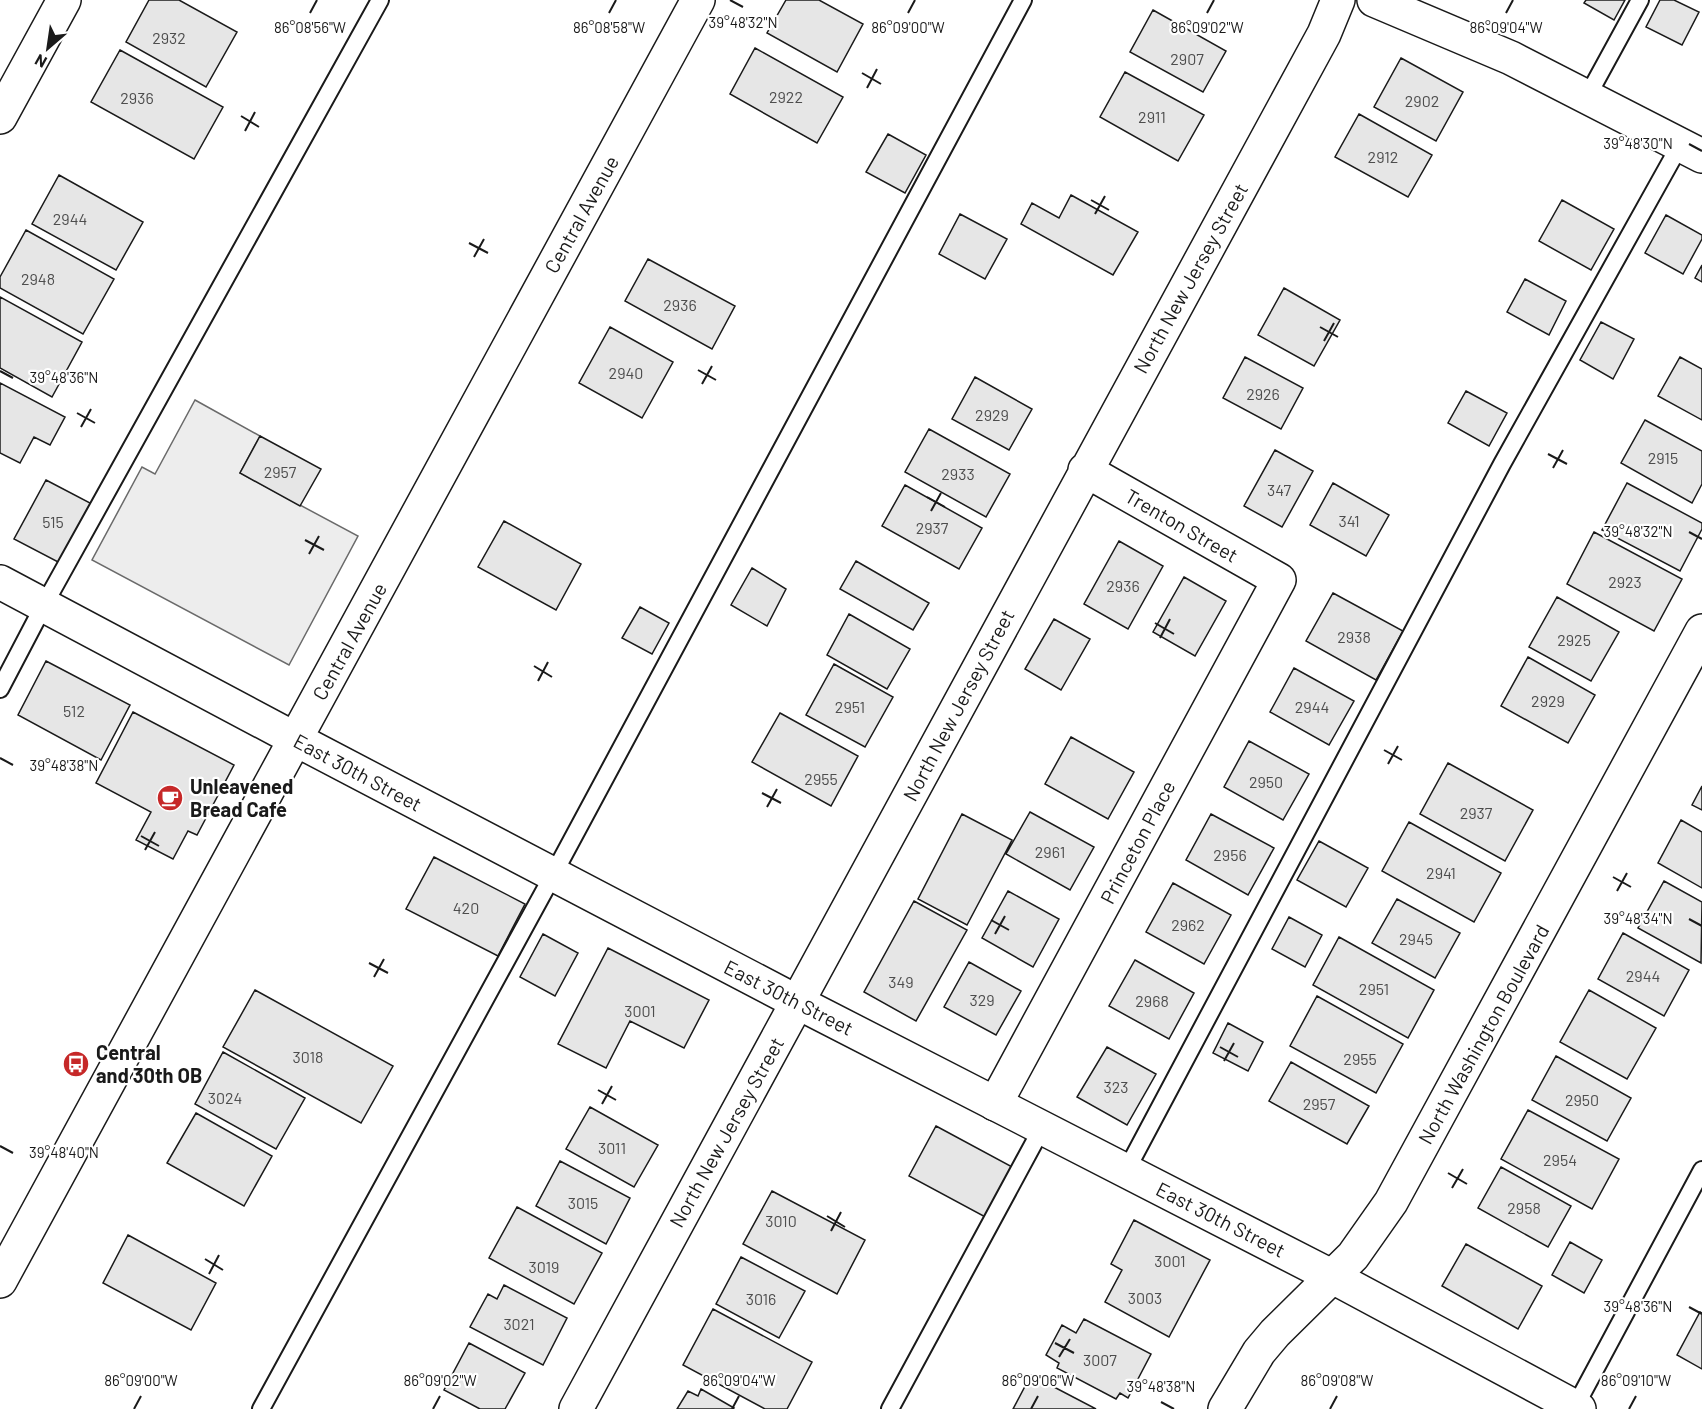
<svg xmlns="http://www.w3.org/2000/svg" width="1702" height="1409" viewBox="0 0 1702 1409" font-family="Barlow,sans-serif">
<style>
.built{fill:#ededed;stroke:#6a6a6a;stroke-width:1.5}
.building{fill:#e6e6e6;stroke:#1a1a1a;stroke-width:1.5}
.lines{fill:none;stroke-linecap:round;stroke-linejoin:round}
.service-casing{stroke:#1a1a1a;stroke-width:20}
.minor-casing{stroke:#1a1a1a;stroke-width:36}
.tertiary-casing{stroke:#1a1a1a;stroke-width:36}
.secondary-casing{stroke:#1a1a1a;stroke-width:36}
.service{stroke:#fff;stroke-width:16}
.minor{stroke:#fff;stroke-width:33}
.tertiary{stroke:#fff;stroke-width:33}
.secondary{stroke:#fff;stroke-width:33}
.ticks{fill:none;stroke:#1a1a1a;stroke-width:2}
.labels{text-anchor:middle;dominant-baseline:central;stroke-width:4.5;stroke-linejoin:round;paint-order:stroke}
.number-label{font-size:16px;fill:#4d4d4d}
.street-label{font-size:20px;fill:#1a1a1a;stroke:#fff}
.poi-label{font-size:20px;font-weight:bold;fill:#1a1a1a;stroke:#fff;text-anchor:start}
.ticks-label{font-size:15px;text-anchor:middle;fill:#1a1a1a;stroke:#fff;stroke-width:4.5;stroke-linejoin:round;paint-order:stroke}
</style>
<rect width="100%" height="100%" fill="#fff"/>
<!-- built -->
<path class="built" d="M 195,400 L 260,436 L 240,473 L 358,536 L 289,665 L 92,560 L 142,467 L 155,474 Z"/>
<!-- building -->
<path class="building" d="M 149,0 L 179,0 L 237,32 L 206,87 L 126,42 Z
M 786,0 L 819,0 L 863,24 L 837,72 L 767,33 Z
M 1586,0 L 1625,0 L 1614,20 L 1584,3 Z
M 1660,0 L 1674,0 L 1699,12 L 1682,45 L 1646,27 Z
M 1153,10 L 1226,51 L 1203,92 L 1130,52 Z
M 755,48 L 843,97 L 817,143 L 730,94 Z
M 120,50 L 223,107 L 194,159 L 91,102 Z
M 1401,58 L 1463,92 L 1436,141 L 1374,107 Z
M 1125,72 L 1204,115 L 1178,161 L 1100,117 Z
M 1359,114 L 1432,155 L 1408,197 L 1335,157 Z
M 888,134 L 926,155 L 905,193 L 866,172 Z
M 59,175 L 143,222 L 116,270 L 32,224 Z
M 1071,195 L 1138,232 L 1113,275 L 1021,224 L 1032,203 L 1059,218 Z
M 1562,200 L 1614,229 L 1591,270 L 1539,241 Z
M 960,214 L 1007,239 L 985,279 L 939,254 Z
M 1666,215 L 1702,235 L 1702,239 L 1683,274 L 1645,253 Z
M 26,230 L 114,279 L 83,334 L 0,288 L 0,277 Z
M 648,259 L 735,306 L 712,349 L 625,301 Z
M 1702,265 L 1702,282 L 1695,278 Z
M 1525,279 L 1566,301 L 1549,335 L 1507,312 Z
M 1284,288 L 1340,320 L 1314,366 L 1258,335 Z
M 0,297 L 82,342 L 52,397 L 0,368 Z
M 1601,322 L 1634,339 L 1613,379 L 1580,360 Z
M 610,327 L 673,362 L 642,418 L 579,383 Z
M 1245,357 L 1303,388 L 1281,429 L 1223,398 Z
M 1680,357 L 1702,369 L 1702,420 L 1658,396 Z
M 975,377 L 1032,409 L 1009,450 L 952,419 Z
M 0,383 L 65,417 L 50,445 L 34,437 L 20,463 L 0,453 Z
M 1466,391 L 1507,413 L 1489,446 L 1448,423 Z
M 1645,420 L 1702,451 L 1702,484 L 1692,503 L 1621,463 Z
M 929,429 L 1010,474 L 986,517 L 905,472 Z
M 260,436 L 321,469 L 300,506 L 240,473 Z
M 1275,450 L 1313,471 L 1282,527 L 1244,506 Z
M 46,480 L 92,504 L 60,563 L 14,539 Z
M 1333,483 L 1389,515 L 1366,556 L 1310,525 Z
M 1627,483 L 1702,523 L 1702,529 L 1680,571 L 1602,530 Z
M 905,485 L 982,528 L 959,569 L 882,526 Z
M 504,521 L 581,564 L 556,610 L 478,567 Z
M 1594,532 L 1682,579 L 1654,631 L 1567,584 Z
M 1119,541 L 1163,566 L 1128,629 L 1084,604 Z
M 856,561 L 929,603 L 913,630 L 840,589 Z
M 752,568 L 786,589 L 767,626 L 731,605 Z
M 1184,577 L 1226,601 L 1195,656 L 1153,632 Z
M 1333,593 L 1403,631 L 1376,680 L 1306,641 Z
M 1557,597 L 1619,632 L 1591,681 L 1529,647 Z
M 640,607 L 669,623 L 652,654 L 622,638 Z
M 849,614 L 910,649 L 887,689 L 827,655 Z
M 1054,619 L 1090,639 L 1061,690 L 1025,669 Z
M 1528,657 L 1595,695 L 1568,743 L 1501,706 Z
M 46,661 L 130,705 L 101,760 L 18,715 Z
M 834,664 L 893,697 L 865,747 L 806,715 Z
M 1294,668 L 1354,701 L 1329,745 L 1270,712 Z
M 133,712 L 234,765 L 197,835 L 188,831 L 173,859 L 136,840 L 151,812 L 96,783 Z
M 780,713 L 858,756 L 831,806 L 752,762 Z
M 1071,737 L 1134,772 L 1108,819 L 1045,784 Z
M 1249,741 L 1309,774 L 1283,820 L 1224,787 Z
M 1448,763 L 1533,810 L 1505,861 L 1420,814 Z
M 1702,786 L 1702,810 L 1692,805 Z
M 1030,812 L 1094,847 L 1070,890 L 1006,854 Z
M 962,814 L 1012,840 L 967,925 L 918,899 Z
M 1211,814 L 1274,848 L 1248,895 L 1186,860 Z
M 1681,820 L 1702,832 L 1702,888 L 1658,863 Z
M 1409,822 L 1501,873 L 1474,922 L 1382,871 Z
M 1319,841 L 1368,868 L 1346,907 L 1297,880 Z
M 434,857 L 525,904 L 498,956 L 406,909 Z
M 1664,881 L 1702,902 L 1701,963 L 1638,928 Z
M 1173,883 L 1231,915 L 1204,964 L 1146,932 Z
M 1008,891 L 1059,919 L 1033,967 L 982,938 Z
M 1397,899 L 1460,933 L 1435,978 L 1372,943 Z
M 914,901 L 967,930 L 916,1021 L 864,992 Z
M 1289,917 L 1322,935 L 1305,967 L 1272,949 Z
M 1623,933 L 1689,970 L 1664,1016 L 1598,979 Z
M 543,934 L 578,953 L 555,996 L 520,977 Z
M 1339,937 L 1434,990 L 1408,1038 L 1313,985 Z
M 608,948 L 709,1000 L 684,1048 L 630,1021 L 606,1068 L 558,1044 Z
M 1135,960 L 1194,993 L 1169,1039 L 1109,1006 Z
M 969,962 L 1021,991 L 996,1035 L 944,1007 Z
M 255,990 L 393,1066 L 361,1123 L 223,1047 Z
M 1589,990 L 1656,1028 L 1627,1079 L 1560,1042 Z
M 1317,996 L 1403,1044 L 1376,1093 L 1290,1046 Z
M 1228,1023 L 1263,1042 L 1248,1071 L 1213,1053 Z
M 1107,1047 L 1156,1074 L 1127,1125 L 1077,1097 Z
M 223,1052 L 305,1098 L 276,1149 L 195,1104 Z
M 1556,1056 L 1631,1098 L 1607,1141 L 1532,1100 Z
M 1291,1062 L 1369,1106 L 1347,1144 L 1269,1101 Z
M 590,1107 L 658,1145 L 634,1187 L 566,1149 Z
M 1528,1110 L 1619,1159 L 1592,1209 L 1501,1159 Z
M 196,1113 L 272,1156 L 244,1206 L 167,1163 Z
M 936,1126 L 1016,1169 L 989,1219 L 909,1176 Z
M 560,1161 L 630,1198 L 606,1244 L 536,1206 Z
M 1501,1167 L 1571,1206 L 1548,1247 L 1478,1208 Z
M 772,1191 L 865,1240 L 837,1294 L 743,1244 Z
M 517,1207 L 602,1253 L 574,1304 L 489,1258 Z
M 1134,1220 L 1210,1260 L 1169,1337 L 1105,1302 L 1122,1270 L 1111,1264 Z
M 128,1235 L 216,1283 L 191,1330 L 103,1283 Z
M 1570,1242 L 1602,1260 L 1584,1293 L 1552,1275 Z
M 1466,1244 L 1542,1286 L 1518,1329 L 1442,1286 Z
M 741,1257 L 805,1291 L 779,1338 L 716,1304 Z
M 504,1285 L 567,1318 L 543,1365 L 470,1327 L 488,1294 L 497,1299 Z
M 713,1309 L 812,1362 L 787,1409 L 765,1409 L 683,1365 Z
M 1700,1312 L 1702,1313 L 1702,1369 L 1677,1355 Z
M 1084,1319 L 1151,1354 L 1128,1398 L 1120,1393 L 1116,1399 L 1057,1368 L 1059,1363 L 1046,1355 L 1062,1325 L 1076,1333 Z
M 469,1343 L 525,1373 L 505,1409 L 480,1409 L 444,1390 Z
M 1031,1375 L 1096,1409 L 1013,1409 Z
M 701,1389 L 734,1408 L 733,1409 L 677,1409 L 688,1391 L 698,1396 Z"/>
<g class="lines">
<defs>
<path id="service" d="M 1587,97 L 1640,0
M 0,689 L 44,605 L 380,0
M 1126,1171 L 1502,464 L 1680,145
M 1575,1407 L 1702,1170
M 261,1409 L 553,875 L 1023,0
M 890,1409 L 1042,1128"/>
<path id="minor" d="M 0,117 L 64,0
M 995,1104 L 1279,580 L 1085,470
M 576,1409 L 1324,34 L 1338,0"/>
<path id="tertiary" d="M 1225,1409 L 1259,1352 L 1275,1333 L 1353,1256 L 1391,1202 L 1702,631"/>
<path id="secondary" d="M 1374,0 L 1511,58 L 1702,156
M 0,582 L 295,739 L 797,1002 L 1333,1277 L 1579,1409
M 0,1281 L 698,0"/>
</defs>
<!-- service casing -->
<use href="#service" class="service-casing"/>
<!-- minor casing -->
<use href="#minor" class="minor-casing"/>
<!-- tertiary casing -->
<use href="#tertiary" class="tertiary-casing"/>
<!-- secondary casing -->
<use href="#secondary" class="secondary-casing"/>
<!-- service -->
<use href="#service" class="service"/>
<!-- minor -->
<use href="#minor" class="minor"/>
<!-- tertiary -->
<use href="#tertiary" class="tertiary"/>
<!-- secondary -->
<use href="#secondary" class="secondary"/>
</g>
<!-- ticks -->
<path class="ticks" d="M 730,0 L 743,7M 310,13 L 317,0M 609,13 L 616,0M 908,13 L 915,0M 1207,13 L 1214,0M 1506,13 L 1513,0M 862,73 L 881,84M 867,88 L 877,69M 241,116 L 259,127M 245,131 L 255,112M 1689,144 L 1702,151M 1091,200 L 1109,210M 1095,214 L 1105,196M 469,243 L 488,253M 474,257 L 484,239M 1320,327 L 1338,337M 1324,341 L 1334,323M 698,370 L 716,380M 0,371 L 13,378M 702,384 L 712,366M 77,413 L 95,423M 81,427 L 91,409M 1548,454 L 1567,464M 1553,468 L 1563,450M 927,497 L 945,507M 931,511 L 941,493M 1689,532 L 1702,539M 305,540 L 324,550M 309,554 L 319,536M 1155,623 L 1174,634M 1160,638 L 1170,619M 534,666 L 552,677M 538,681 L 548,662M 1384,750 L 1402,760M 0,758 L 13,765M 1388,764 L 1398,746M 762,793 L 781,803M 767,807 L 777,789M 141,836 L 159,846M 145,850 L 155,832M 1613,877 L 1631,887M 1617,891 L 1627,873M 1689,919 L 1702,926M 991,920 L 1009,930M 995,934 L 1005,916M 369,963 L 388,973M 374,977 L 384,959M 1220,1047 L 1238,1057M 1224,1061 L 1234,1043M 598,1090 L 616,1100M 602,1104 L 612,1086M 0,1146 L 13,1153M 1448,1173 L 1467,1184M 1452,1188 L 1463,1169M 827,1216 L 845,1227M 831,1231 L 841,1212M 205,1259 L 223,1270M 209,1274 L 219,1255M 1689,1307 L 1702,1314M 1055,1343 L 1074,1353M 1059,1357 L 1070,1339M 1161,1402 L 1174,1409M 134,1409 L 141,1396M 433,1409 L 440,1396M 732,1409 L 739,1396M 1031,1409 L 1038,1396M 1330,1409 L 1337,1396M 1629,1409 L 1636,1396"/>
<!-- icons -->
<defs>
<symbol id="cafe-disc" viewBox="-11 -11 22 22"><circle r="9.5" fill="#c62828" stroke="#fff"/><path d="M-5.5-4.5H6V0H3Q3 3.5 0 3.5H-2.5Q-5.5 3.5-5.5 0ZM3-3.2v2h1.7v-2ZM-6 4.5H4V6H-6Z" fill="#fff"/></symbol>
<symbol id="bus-disc" viewBox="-11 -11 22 22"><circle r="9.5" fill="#c62828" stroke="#fff"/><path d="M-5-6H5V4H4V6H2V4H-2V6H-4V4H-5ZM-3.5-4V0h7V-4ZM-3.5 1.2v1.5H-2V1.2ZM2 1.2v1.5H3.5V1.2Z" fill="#fff"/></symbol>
</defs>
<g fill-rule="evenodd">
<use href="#cafe-disc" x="155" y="783" width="30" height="30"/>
<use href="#bus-disc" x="61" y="1049" width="30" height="30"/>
</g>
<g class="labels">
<!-- number labels -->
<g class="number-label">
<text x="169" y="37">2932</text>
<text x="1187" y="58">2907</text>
<text x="786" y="96">2922</text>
<text x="137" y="97">2936</text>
<text x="1422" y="100">2902</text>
<text x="1152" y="116">2911</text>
<text x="1383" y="156">2912</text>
<text x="70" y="218">2944</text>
<text x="38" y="278">2948</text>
<text x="680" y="304">2936</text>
<text x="626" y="372">2940</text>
<text x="1263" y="393">2926</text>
<text x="992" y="414">2929</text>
<text x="1663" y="457">2915</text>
<text x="280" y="471">2957</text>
<text x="958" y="473">2933</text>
<text x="1279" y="489">347</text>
<text x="1349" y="520">341</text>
<text x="53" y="521">515</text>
<text x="932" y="527">2937</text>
<text x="1625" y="581">2923</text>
<text x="1123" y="585">2936</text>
<text x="1354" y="636">2938</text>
<text x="1574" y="639">2925</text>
<text x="1548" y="700">2929</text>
<text x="850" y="706">2951</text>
<text x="1312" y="706">2944</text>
<text x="74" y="710">512</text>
<text x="821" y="778">2955</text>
<text x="1266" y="781">2950</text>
<text x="1476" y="812">2937</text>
<text x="1050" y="851">2961</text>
<text x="1230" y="854">2956</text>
<text x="1441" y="872">2941</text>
<text x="466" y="907">420</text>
<text x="1188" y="924">2962</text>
<text x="1416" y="938">2945</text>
<text x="1643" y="975">2944</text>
<text x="901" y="981">349</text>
<text x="1374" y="988">2951</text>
<text x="982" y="999">329</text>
<text x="1152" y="1000">2968</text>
<text x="640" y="1010">3001</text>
<text x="308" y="1056">3018</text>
<text x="1360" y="1058">2955</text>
<text x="1116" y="1086">323</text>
<text x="225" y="1097">3024</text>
<text x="1582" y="1099">2950</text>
<text x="1319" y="1103">2957</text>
<text x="612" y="1147">3011</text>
<text x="1560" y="1159">2954</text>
<text x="583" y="1202">3015</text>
<text x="1524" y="1207">2958</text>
<text x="781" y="1220">3010</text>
<text x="1170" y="1260">3001</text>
<text x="544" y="1266">3019</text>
<text x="1145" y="1297">3003</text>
<text x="761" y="1298">3016</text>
<text x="519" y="1323">3021</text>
<text x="1100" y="1359">3007</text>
</g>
<!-- street labels -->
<g class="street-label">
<text transform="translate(581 214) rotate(-61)">Central Avenue</text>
<text transform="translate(1190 278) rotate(-61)">North New Jersey Street</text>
<text transform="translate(1182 525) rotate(30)">Trenton Street</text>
<text transform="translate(349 641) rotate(-61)">Central Avenue</text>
<text transform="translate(958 705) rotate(-62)">North New Jersey Street</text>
<text transform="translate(358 772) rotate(28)">East 30th Street</text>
<text transform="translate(1137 842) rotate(-62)">Princeton Place</text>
<text transform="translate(789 997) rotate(27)">East 30th Street</text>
<text transform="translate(1483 1034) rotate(-61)">North Washington Boulevard</text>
<text transform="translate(726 1132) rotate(-61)">North New Jersey Street</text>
<text transform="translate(1221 1219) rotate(27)">East 30th Street</text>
</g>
<!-- poi labels -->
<g class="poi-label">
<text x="190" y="786">Unleavened<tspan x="190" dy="23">Bread Cafe</tspan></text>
<text x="96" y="1052">Central<tspan x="96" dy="23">and 30th OB</tspan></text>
</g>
</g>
<g class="ticks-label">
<text x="743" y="28">39°48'32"N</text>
<text x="310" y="33">86°08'56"W</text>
<text x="609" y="33">86°08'58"W</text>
<text x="908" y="33">86°09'00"W</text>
<text x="1207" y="33">86°09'02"W</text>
<text x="1506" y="33">86°09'04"W</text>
<text x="1638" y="149">39°48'30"N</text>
<text x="64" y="383">39°48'36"N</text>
<text x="1638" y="537">39°48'32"N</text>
<text x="64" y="771">39°48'38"N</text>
<text x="1638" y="924">39°48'34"N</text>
<text x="64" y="1158">39°48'40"N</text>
<text x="1638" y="1312">39°48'36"N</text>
<text x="141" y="1386">86°09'00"W</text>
<text x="440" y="1386">86°09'02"W</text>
<text x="739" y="1386">86°09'04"W</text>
<text x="1038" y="1386">86°09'06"W</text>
<text x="1337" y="1386">86°09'08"W</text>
<text x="1636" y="1386">86°09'10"W</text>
<text x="1161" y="1392">39°48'38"N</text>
</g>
<!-- north arrow -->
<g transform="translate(48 48) rotate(209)" stroke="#ffffff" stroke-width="4.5" paint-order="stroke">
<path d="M0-4.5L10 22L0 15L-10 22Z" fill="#1a1a1a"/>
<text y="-9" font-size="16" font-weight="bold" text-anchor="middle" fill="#1a1a1a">N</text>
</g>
</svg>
